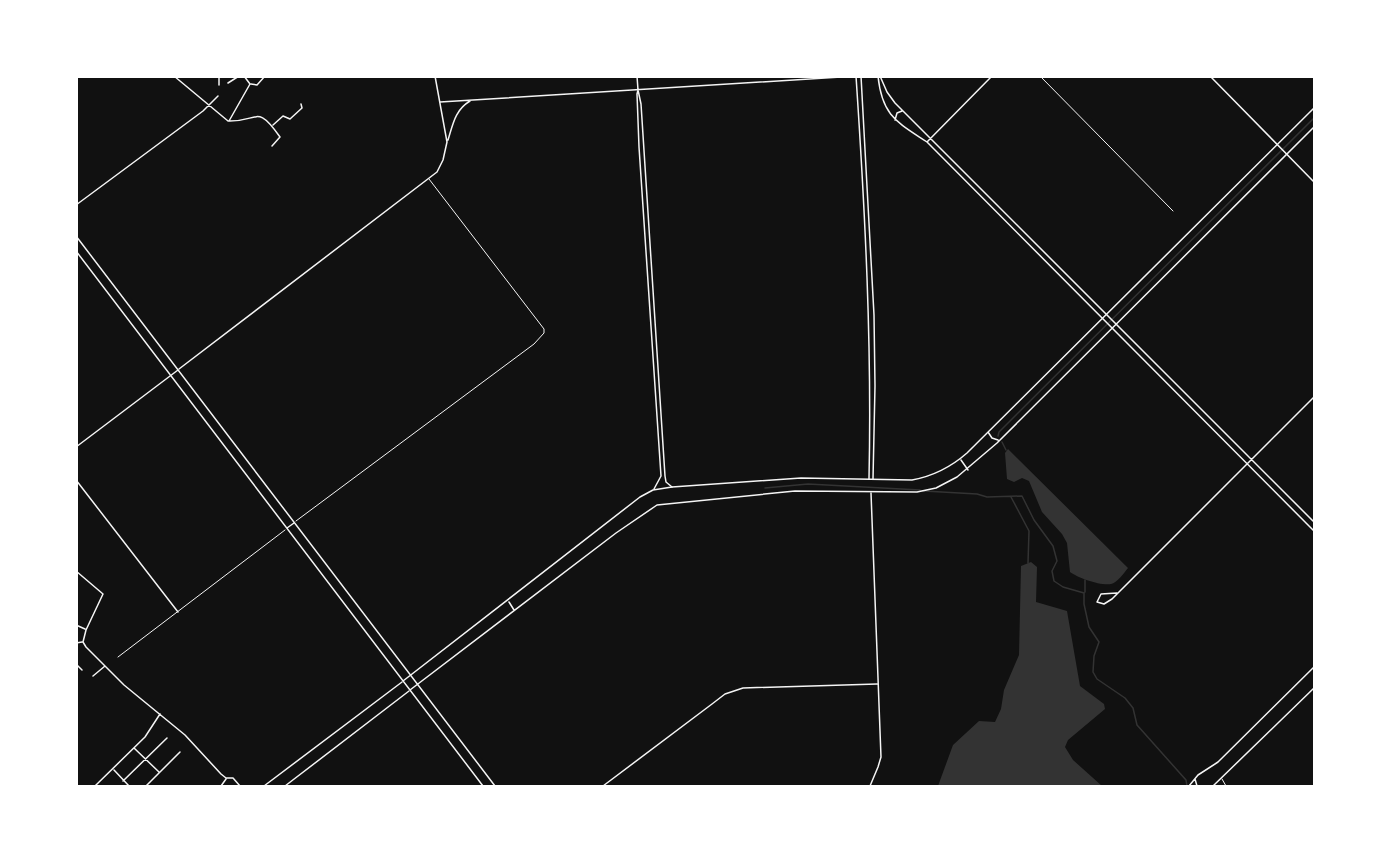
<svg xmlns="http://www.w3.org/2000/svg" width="1391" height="863" viewBox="0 0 1391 863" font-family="'Archivo Narrow',sans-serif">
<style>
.water{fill:#333}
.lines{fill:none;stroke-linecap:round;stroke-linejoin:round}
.stream{stroke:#333;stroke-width:1.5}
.service{stroke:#f5f5f5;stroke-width:1}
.minor{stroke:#f5f5f5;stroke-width:1.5}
.tertiary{stroke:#f5f5f5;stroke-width:1.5}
</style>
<rect width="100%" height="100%" fill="#111"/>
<!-- water -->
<path class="water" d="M 1008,449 L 1128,568 C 1124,573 1117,583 1111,584 C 1101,586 1078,578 1070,572 L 1067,543 L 1062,534 L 1042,512 L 1029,481 L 1022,478 L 1014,482 L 1007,479 L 1005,453 Z
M 1031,562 L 1037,567 L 1036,602 L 1067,611 L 1080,686 L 1104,704 L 1105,709 L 1068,740 L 1065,747 L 1073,760 L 1102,786 L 938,786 L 953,745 L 979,721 L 995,722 L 1001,709 L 1004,690 L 1019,655 L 1021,566 Z"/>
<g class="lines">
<!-- stream -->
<path class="stream" d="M 998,436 L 999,432 L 1314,118
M 1002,442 L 1006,450
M 765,488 L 808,484 L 920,490
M 924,491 L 977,494 L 987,497 L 1022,496 L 1034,520 L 1053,546 L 1057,561 L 1052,571 L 1054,581 L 1063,587 L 1084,593 L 1084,604 L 1089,627 L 1099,642 L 1094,656 L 1093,672 L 1097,679 L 1125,698 L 1133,708 L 1137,725 L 1186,780 L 1187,786
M 1011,497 L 1029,531 L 1028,563
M 1085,592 L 1085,580"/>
<!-- service -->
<path class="service" d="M 1040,76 L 1173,211
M 296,521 L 534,344 L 544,333 L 544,329 L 429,179
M 118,657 L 285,530
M 1222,779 L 1226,786"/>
<!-- minor -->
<path class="minor" d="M 174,76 L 228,121 C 259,122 256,103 280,137 L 272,146
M 219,76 L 219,85
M 637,76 L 638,90
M 856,76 C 865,211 872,344 869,479
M 861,76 L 874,315 L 875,386 L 873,479
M 878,76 C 882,116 897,122 927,142 L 1314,531
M 880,76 L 887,92 L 895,103 L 1314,522
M 1210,76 L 1314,182
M 228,83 L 239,76
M 251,84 L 257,85 L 265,76
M 440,102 L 857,76
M 895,120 L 897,113 L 902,111
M 229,121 L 250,84 L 244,76
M 273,125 L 283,116 L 290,119 L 302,108 L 301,104
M 448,140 C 453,124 455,110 470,101
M 927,142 L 992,76
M 76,205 L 203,111 L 218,96
M 179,369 L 437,172 L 443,160 L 447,142 L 435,76
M 76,480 L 178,612
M 654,489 L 661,476 L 639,147 L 637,94 L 638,90 L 641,104 L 665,476 L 666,482 L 672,487
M 76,571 L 103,594 L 86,630 L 83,642 L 86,647 L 124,685 L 185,735 L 221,774 L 226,778 L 233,778 L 240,786
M 1117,593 L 1101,594 L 1097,602 L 1104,604 L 1112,599 L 1314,397
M 76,625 L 85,629
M 76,643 L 82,642
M 76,664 L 82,670
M 93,676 L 105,666
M 134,748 L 159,772
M 114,770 L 129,786
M 123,781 L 167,738
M 95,786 L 145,737 L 160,714
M 146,786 L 180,752
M 221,786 L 226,779
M 264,786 L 402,682
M 285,786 L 409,691
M 603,786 L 712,704 L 725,694 L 743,688 L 877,684
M 870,786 L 878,767 L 881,757 L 871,493"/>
<!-- tertiary -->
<path class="tertiary" d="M 76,236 L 495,786
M 76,251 L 483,786
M 988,432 L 992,438 L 998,440
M 76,447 L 178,370
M 961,460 L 968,470
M 287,528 L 294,523
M 509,602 L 514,610
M 403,681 L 640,497 L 653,490 L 672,487 L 801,478 L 912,480 C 934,476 951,467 967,453 L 1314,108
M 410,690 L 616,533 L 657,505 L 795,491 L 917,492 L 936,488 L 957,477 L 997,443 L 1314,127
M 1195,779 L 1197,786
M 1189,786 L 1198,775 L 1218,762 L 1314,667
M 1213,786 L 1314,688"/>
</g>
<!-- border -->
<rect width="1391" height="863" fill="none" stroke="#ffffff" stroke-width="156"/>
</svg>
